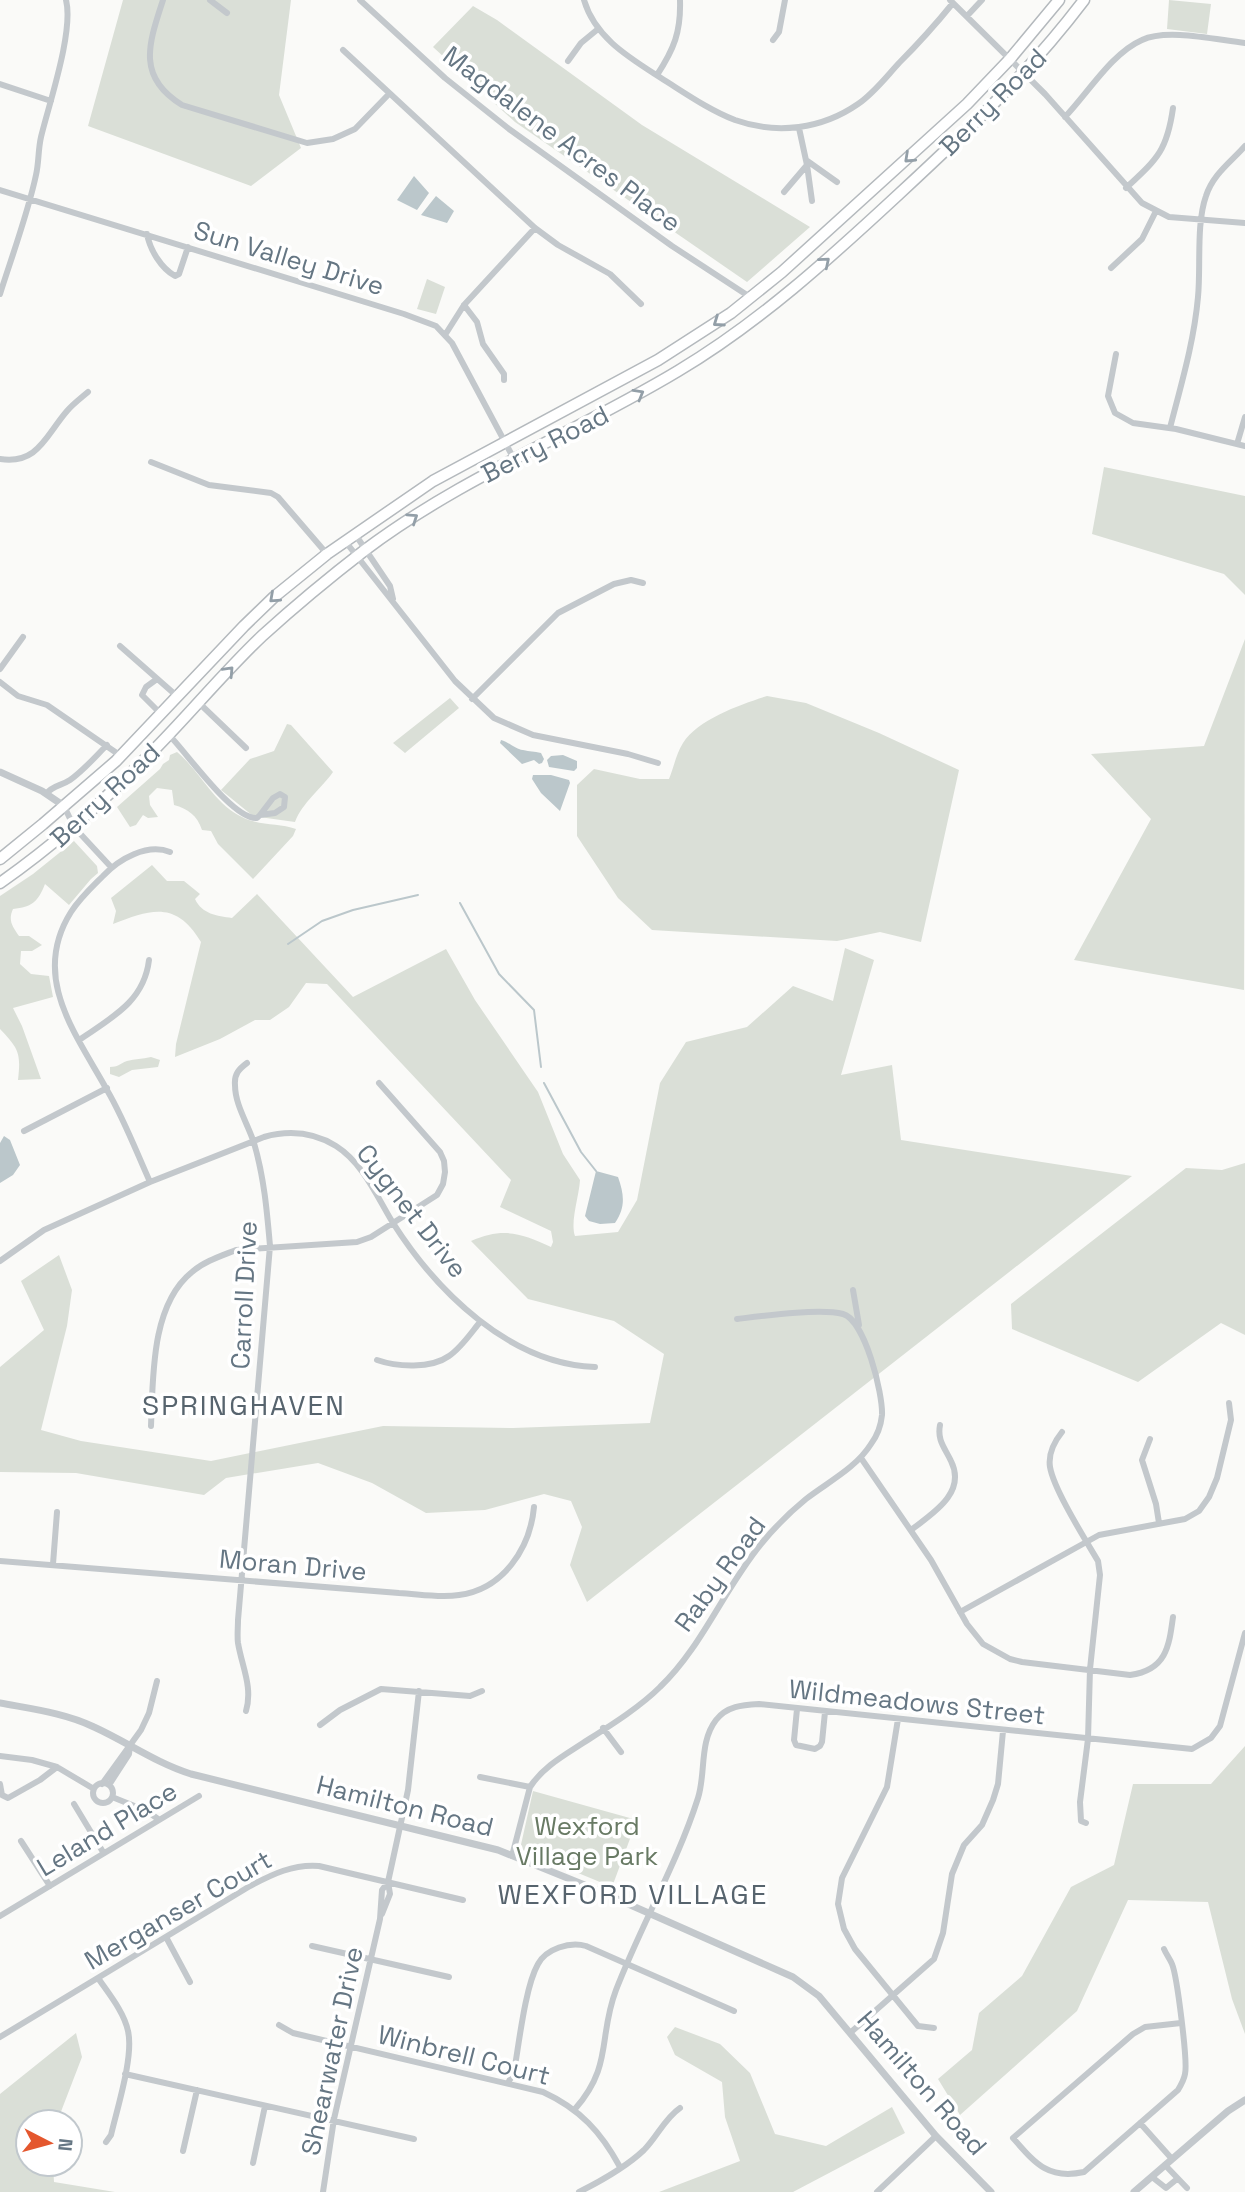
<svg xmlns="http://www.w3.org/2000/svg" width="1245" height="2192" viewBox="0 0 1245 2192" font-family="'Space Grotesk',sans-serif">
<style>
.green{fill:#dadfd7}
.water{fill:#bbc7cb}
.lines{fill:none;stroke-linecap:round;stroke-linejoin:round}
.stream{stroke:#bbc7cb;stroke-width:2}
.trunk-casing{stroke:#b4b9bd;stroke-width:13}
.minor{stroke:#c3c8cc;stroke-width:6}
.tertiary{stroke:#c3c8cc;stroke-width:7}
.trunk{stroke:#fff;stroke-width:10}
.oneway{stroke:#939fa8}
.labels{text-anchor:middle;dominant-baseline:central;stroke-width:7;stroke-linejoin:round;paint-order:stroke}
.street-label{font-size:26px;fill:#657683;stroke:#fff}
.park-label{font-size:26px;fill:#687a64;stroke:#fff}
.neighbourhood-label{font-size:28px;letter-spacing:2px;fill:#57646e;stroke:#fff}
</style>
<rect width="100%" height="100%" fill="#fafaf8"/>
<!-- green -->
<path class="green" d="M 123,0 L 291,0 L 279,95 L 301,148 L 251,186 L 88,126 Z
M 1169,0 L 1211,4 L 1207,34 L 1167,29 Z
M 473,6 L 497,20 L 642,125 L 810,227 L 747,282 L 515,122 L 433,47 Z
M 427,279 L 445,287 L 436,314 L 417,309 Z
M 1104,467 L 1245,496 L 1245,595 L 1224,574 L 1092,534 Z
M 1245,639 L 1244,990 L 1074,960 L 1151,819 L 1091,754 L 1204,746 Z
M 767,696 L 806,703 L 879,733 L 959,770 L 921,942 L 880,932 L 837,941 L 652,930 L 618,898 L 577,836 L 577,785 L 594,769 L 640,779 L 669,779 C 674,767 676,754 683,743 C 698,719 742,704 767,696 Z
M 450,698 L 459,708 L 405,753 L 393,743 Z
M 287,724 L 291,725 L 333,772 C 321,789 302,803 295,822 L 253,816 L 221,790 L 250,759 L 274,751 Z
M 177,752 C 200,771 214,804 242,817 C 259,826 279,823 296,829 L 293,836 L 253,879 L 218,844 L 211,831 L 202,830 C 197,815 188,809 174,805 L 172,790 L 157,788 L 149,796 L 150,805 L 158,817 L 148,818 L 143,815 L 136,825 L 130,827 L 117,807 L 160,769 L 163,764 L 169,760 L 170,755 Z
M 74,841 L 97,866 L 98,873 L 91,879 L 69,905 L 45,884 C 38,902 32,907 13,909 C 8,920 12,926 19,936 L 29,936 L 42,945 L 32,951 L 21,951 L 20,964 L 31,974 L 49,976 L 53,997 L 13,1008 L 22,1026 L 41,1079 L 18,1080 C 21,1053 19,1049 0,1029 L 0,896 L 33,874 Z
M 152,865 L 167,881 L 184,881 L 200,894 L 195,899 C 202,914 217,916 232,918 L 257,894 L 353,997 L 446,949 L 475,1000 L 538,1092 L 563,1154 L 580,1180 C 579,1197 570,1222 575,1236 L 618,1232 L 637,1200 L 660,1083 L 686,1042 L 747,1027 L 793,986 L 833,1001 L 845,948 L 874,960 L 841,1075 L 892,1065 L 901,1140 L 1132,1176 L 587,1602 L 570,1565 L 582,1527 L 571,1501 L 544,1494 L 485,1510 L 426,1513 L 372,1483 L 318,1463 L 226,1478 L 204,1495 L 76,1473 L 0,1472 L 0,1367 L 44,1330 L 21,1281 L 59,1255 L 72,1290 L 67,1326 L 41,1430 L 81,1441 L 211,1461 L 383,1426 L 513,1428 L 650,1423 L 664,1354 L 614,1321 L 528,1299 L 471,1241 C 503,1227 521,1233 551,1247 L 553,1242 L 551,1231 L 500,1207 L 511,1180 L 327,984 L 306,983 L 289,1007 L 270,1020 L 255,1020 L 220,1039 L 175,1057 L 176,1044 L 201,942 C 176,901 152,909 113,924 L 116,911 L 111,898 Z
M 151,1057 L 160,1060 L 158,1067 L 132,1070 L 119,1077 L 110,1074 L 110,1067 C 118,1067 119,1064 127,1061 C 135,1059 142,1059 151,1057 Z
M 1245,1163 L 1245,1335 L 1221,1323 L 1138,1382 L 1012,1329 L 1011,1304 L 1186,1168 L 1222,1170 Z
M 1245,1746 L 1245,2034 L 1232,1999 L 1208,1902 L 1128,1900 L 1077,2011 L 960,2115 L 938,2079 L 972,2050 L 979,2013 L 1022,1976 L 1071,1887 L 1114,1865 L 1133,1784 L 1211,1784 Z
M 533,1791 L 637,1820 L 612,1887 L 520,1849 Z
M 675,2027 L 720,2044 L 750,2073 L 775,2134 L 826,2146 L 892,2107 L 905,2133 L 793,2192 L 659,2192 L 740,2161 L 725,2117 L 722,2082 L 675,2055 L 667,2037 Z
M 76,2033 L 82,2057 L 57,2122 L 28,2122 L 28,2164 L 53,2164 L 54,2182 L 115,2192 L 0,2192 L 0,2094 Z"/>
<!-- water -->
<path class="water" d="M 414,176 L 429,193 L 417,210 L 397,200 Z
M 436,196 L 454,211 L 447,223 L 421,215 Z
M 501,740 C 509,742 515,749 523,750 C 530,752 534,751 541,753 L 544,759 L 542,763 L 539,764 L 534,760 L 522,764 L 500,743 Z
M 563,755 L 577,761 L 577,768 L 574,771 L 549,767 L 547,760 L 551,756 Z
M 533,775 L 551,775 L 569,780 L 570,783 L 560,811 L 541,793 L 532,779 Z
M 4,1136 L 10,1140 L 20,1165 L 13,1175 L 0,1183 L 0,1143 Z
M 596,1171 L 618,1177 C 624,1194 626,1207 615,1223 L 600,1224 L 589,1221 L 585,1216 Z"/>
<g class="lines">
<!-- stream -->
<path class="stream" d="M 460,903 L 499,974 L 534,1010 L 541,1067
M 288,944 L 322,921 L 353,910 L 418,895
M 544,1083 L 581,1152 L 596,1171"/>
<defs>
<path id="trunk" d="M 0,859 L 43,824 L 116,761 L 244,626 L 274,597 L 327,554 L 433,481 L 658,360 L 731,313 L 782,272 L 967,104 L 1010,59 L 1059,0
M 0,883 C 54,845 103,802 150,754 C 188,716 223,673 262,636 C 295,606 330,577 365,550 C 462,477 575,433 678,371 C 760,322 830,258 899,194 C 967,131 1028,74 1084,0"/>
</defs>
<!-- trunk casing -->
<use href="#trunk" class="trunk-casing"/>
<!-- minor -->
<path class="minor" d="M 163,0 C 149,43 136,77 182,105 L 307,143 L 333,139 L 355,129 L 388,95
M 210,0 L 227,13
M 360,0 L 445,78 L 509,129 L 672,246 L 750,297
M 584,0 C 595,38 630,58 661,78 C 685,93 709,110 735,120 C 777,135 822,129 858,104 C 874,93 886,77 899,63 C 918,44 936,24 953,3
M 950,0 L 1045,94 L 1142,203 L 1169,217 L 1245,223
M 967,16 L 982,0
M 773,40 L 779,32 L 785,0
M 343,50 L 535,228 L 558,245 L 610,274 L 641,304
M 568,61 L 581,43 L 598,29
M 657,75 C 674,49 681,32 680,0
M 0,84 L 51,101
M 1065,117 C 1088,93 1112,53 1142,40 C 1167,28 1217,40 1245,43
M 806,160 L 837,182
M 807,165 L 812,201
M 1126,188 C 1157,159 1167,151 1173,108
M 0,190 L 404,314 L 436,326 L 452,343 L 514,459
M 784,192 L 807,165 L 799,128
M 147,234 C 150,250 161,268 175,276 L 179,274 L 188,247
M 1111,268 L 1142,239 L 1156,211
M 0,294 C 12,256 28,213 36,175 C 39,162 38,150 41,137 C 49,104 74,31 66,0
M 464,305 L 477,322 L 483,344 L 504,374 L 504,380
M 445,335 L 464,305 L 535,228
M 1116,354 L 1108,396 L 1115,413 L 1133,423 L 1176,429 L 1245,446
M 1170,428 C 1181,385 1194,342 1198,297 C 1201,266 1196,224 1206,196 C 1213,174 1231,162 1245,146
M 1237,444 L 1245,417
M 0,459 C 38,465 46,435 67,411 C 73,404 81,398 88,392
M 151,462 L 209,485 L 271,493 L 278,497 L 327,554
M 355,534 L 390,586 L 393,599
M 345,541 L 455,681 L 494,718 L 533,735 L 628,754 L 658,763
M 120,646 L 178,697
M 0,669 L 23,637
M 157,679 L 146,687 L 142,695 L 161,714
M 0,682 L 18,696 L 47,705 L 121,756
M 472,699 L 558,613 L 614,584 L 631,580 L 643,583
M 199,703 L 246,748
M 169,735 C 187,753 233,820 257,818 L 260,815
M 46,794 C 53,785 61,786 70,780 C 83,771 95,757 107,745
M 280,794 L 285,797 L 284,807 L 275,813 L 260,815 L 273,798 Z
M 64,806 L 74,827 L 111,867
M 79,1040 C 111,1018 144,1002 149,960
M 24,1131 L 107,1088
M 150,1182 C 136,1151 124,1119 107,1090 C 76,1034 30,977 71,912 C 80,898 92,887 103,876 C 119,859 147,843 170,852
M 0,1261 L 44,1230 L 150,1182 L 264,1137 C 289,1130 313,1132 336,1146 C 363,1163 377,1197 393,1223 C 437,1292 510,1364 595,1367
M 853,1290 L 859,1325
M 377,1360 C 397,1367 431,1369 449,1356 C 461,1348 471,1333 480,1322
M 151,1426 C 153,1377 151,1305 192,1272 C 205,1261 221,1256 236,1250 L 357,1242 L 371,1237 L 437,1195 L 443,1184 L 445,1172 L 444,1161 L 440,1152 L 379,1083
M 1062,1432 C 1054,1442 1048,1454 1050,1467 C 1054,1490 1085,1539 1098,1561 L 1100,1575 L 1090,1669 L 1088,1739 L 1080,1802 L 1081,1821 L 1086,1823
M 1150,1439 L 1142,1460 L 1156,1504 L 1159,1523
M 861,1458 L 931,1560 L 967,1624 L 983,1644 L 1010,1659 L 1022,1662 L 1130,1675 C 1166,1670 1169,1647 1173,1617
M 911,1530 C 932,1514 967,1493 951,1461 C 945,1448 937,1441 940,1425
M 0,1561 L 399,1593 C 419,1594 439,1598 459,1595 C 503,1589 530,1549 534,1507
M 53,1564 L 57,1512
M 960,1612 L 1099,1535 L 1185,1519 L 1199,1511 L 1209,1497 L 1217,1478 L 1231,1420 L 1229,1403
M 797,1709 L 794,1740 L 796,1745 L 815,1749 L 820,1746 L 822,1742 L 825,1712
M 246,1711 C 253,1687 242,1667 238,1643 C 237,1636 238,1628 238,1620 L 270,1246 C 267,1211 264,1177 254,1143 C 248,1124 235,1105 235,1085 C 234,1074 239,1069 247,1063
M 898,1719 L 887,1787 L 842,1878 L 838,1904 L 844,1929 L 855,1949 L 918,2026 L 934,2028
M 320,1725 L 340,1710 L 381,1689 L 470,1696 L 482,1691
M 603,1728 L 621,1752
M 0,1756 L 32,1760 L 57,1767 L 40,1780 L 8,1798 L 2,1795 L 0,1784
M 57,1767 L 94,1789
M 480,1777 L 530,1787
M93 1793a10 10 0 1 1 20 0a10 10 0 1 1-20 0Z
M 102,1784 L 141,1730 L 149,1713 L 157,1681
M 109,1785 L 129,1754 L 130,1746
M 112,1797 L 147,1811 L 158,1819
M 74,1804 L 103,1852
M 21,1841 L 50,1886
M 512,1856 L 530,1787 C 543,1767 563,1756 583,1743 C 608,1727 639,1708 660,1687 C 702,1647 724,1589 761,1544 C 775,1527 790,1512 806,1499 C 828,1482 856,1468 871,1444 C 877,1436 881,1425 882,1415 C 883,1394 865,1320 843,1314 C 820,1308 762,1316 737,1319
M 382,1914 L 390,1894 L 388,1882 L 408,1790 L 419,1691
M 0,1916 L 199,1796
M 166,1937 L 190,1982
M 312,1946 L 449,1977
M 1164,1949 C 1166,1954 1170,1959 1172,1964 C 1177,1976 1188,2062 1185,2074 C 1184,2080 1181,2085 1178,2090 L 1084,2172 C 1048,2180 1035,2163 1013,2138 L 1133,2034 L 1145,2027 L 1181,2023
M 98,1978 C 109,1994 124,2012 128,2031 C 134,2056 117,2109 111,2135 L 106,2142
M 279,2025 L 293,2033 L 543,2092 C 580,2109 601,2132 620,2167
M 850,2033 L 934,1959 L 943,1933 L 952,1874 L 964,1845 L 982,1825 L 993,1800 L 998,1784 L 1003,1731
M 0,2037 L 250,1886 C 273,1874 293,1864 319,1866 L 463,1900
M 125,2074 L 414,2139
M 508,2083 L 514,2072 C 519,2044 525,1987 538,1964 C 546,1949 570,1941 586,1946 L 734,2011
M 575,2109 C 613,2066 598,2037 616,1990 C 641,1925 677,1864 698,1798 C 706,1773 699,1742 716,1720 C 727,1706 742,1705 759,1704 L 1192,1749 L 1211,1738 L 1220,1726 L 1245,1633
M 1140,2123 L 1172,2159
M 183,2151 L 197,2090
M 253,2163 L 265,2106
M 1165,2165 L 1187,2188
M 1152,2177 L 1166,2188 L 1177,2179
M 323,2192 L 334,2119 L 380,1919 L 382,1890 L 388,1882
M 579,2192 C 601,2181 626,2167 644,2150 C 657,2137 665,2118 680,2108
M 877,2192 L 936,2136"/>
<!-- tertiary -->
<path class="tertiary" d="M 0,772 L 42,791 L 64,806
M 0,1703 C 32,1709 65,1713 94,1727 C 127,1742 156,1763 191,1774 L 498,1850 L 592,1888 L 793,1977 L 819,1996 L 936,2136 L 991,2192
M 1134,2192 L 1228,2111 L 1245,2100"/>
<!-- trunk -->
<use href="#trunk" class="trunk"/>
</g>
<!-- one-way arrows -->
<defs><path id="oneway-chevron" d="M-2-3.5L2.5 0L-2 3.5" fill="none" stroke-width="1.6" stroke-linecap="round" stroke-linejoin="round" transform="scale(1.75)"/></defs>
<g class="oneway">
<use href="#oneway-chevron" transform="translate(909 158) rotate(137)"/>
<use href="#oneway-chevron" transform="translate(825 262) rotate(-40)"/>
<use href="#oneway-chevron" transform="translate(718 322) rotate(145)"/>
<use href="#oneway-chevron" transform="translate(639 394) rotate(-30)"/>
<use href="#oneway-chevron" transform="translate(413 518) rotate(-34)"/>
<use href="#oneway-chevron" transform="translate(274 598) rotate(138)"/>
<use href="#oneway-chevron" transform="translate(229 671) rotate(-47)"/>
</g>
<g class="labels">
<!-- street labels -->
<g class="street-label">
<text transform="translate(993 102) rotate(-45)">Berry Road</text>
<text transform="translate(562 139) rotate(37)">Magdalene Acres Place</text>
<text transform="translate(289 258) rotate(17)">Sun Valley Drive</text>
<text transform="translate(545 444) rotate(-27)">Berry Road</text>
<text transform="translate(105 795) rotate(-43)">Berry Road</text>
<text transform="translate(412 1211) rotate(52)">Cygnet Drive</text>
<text transform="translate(244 1295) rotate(-87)">Carroll Drive</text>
<text transform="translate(293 1565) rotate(5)">Moran Drive</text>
<text transform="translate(720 1574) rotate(-54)">Raby Road</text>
<text transform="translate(917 1702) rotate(6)">Wildmeadows Street</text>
<text transform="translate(405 1806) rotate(14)">Hamilton Road</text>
<text transform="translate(107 1829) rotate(-31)">Leland Place</text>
<text transform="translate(178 1910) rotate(-30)">Merganser Court</text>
<text transform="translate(332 2051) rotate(-78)">Shearwater Drive</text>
<text transform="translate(464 2055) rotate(14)">Winbrell Court</text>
<text transform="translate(922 2083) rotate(49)">Hamilton Road</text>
</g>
<!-- park labels -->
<g class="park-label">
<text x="587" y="1826">Wexford<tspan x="587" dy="30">Village Park</tspan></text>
</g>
<!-- neighbourhood labels -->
<g class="neighbourhood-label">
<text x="244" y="1405">SPRINGHAVEN</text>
<text x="633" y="1894">WEXFORD VILLAGE</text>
</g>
</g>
<!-- north arrow -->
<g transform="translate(49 2143) rotate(96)"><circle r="33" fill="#ffffff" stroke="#c1c8cd" stroke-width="2"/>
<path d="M0-5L12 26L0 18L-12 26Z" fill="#e4572e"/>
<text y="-10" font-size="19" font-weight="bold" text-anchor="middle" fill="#657683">N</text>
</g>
</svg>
